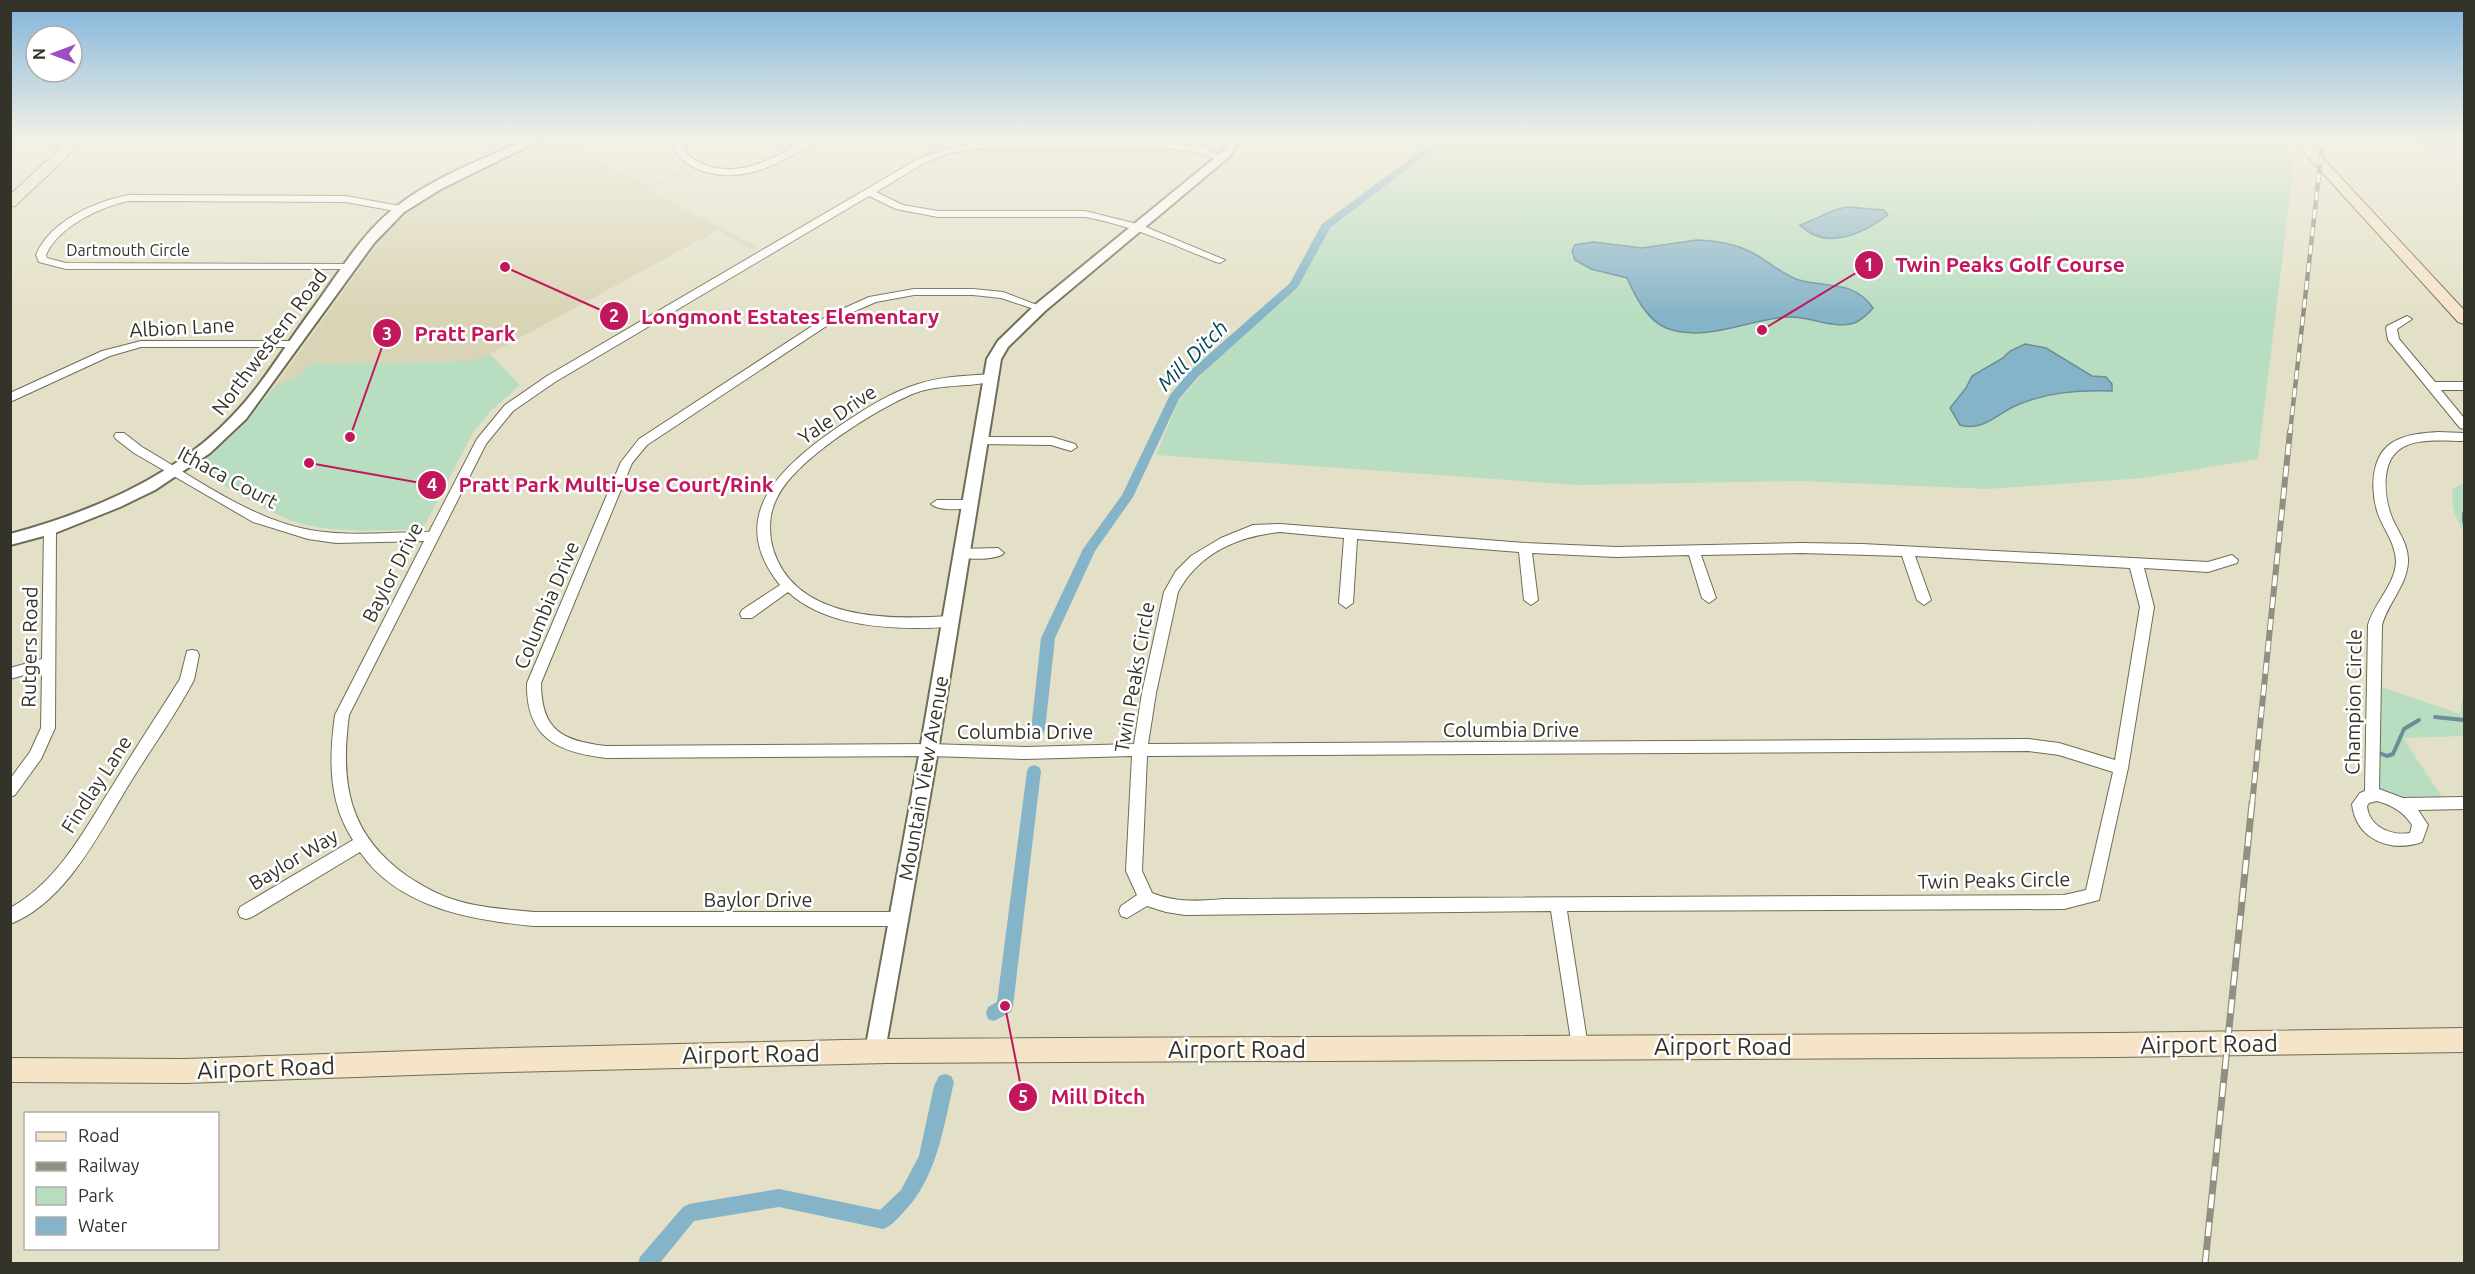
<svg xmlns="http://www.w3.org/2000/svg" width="2475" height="1274" viewBox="0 0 2475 1274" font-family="Ubuntu,sans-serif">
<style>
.built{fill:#d9d4b5}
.green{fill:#b8ddc1}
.water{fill:#85b4c8;stroke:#6d8d99;stroke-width:1.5}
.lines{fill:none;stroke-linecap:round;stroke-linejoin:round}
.stream{stroke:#6d8d99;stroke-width:4}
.canal{fill:#85b4c8;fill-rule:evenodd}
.minor-casing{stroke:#6f6c57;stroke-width:2}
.tertiary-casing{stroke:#6f6c57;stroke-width:4}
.secondary-casing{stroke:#6f6c57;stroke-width:2}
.minor{fill:#fff;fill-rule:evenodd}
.tertiary{fill:#fff;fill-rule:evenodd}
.secondary{fill:#f5e4c8;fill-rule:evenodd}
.rail-far2-casing{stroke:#918f7e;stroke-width:4.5}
.rail-far1-casing{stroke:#918f7e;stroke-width:6}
.rail-casing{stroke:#918f7e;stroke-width:7}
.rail-far2{stroke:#fff;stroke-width:3;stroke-dasharray:9;stroke-linecap:butt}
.rail-far1{stroke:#fff;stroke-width:4;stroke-dasharray:11;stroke-linecap:butt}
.rail{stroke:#fff;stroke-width:4.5;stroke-dasharray:14;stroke-linecap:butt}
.labels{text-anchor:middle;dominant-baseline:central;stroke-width:5;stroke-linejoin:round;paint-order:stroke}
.far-street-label{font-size:16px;fill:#34332a;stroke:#fff}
.street-label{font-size:20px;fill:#34332a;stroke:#fff}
.water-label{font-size:21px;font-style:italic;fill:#00455a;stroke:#fff}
.near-street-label{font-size:24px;fill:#34332a;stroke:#fff}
.leader{fill:none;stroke:#c2185b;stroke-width:2}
.callout-dot{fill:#c2185b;stroke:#fff;stroke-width:2}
.mark-label{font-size:18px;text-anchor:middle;font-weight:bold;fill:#fff}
.callout-label{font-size:21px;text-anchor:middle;font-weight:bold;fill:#c2185b;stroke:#fff;stroke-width:5;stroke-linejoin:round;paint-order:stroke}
</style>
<rect width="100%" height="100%" fill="#e4e0c8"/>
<!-- built -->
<path class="built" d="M 549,138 L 555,138 L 648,186 L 685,168 L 688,169 L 649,190 L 759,248 L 753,250 L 718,230 L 490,354 L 471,361 L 310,364 L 299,375 L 275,386 L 386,232 L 410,211 L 434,195 Z"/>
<!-- green -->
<path class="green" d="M 1446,138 L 2272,138 L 2294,163 L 2258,459 L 2143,478 L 1988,489 L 1800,481 L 1577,485 L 1156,455 L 1178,402 L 1204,372 L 1298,287 L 1330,227 L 1441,145 Z
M 490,354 L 520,385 L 491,411 L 474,431 L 422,530 C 381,529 333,535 293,521 C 259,508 227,487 196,469 L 197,464 L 224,443 L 247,421 L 275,386 L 299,375 L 310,364 L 471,361 Z
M 2464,483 L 2464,533 C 2456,518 2450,507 2453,489 Z
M 2373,684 L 2460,714 L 2464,691 L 2464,736 L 2403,738 L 2446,803 L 2401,804 L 2377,795 Z"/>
<!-- water -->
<path class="water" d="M 2405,138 L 2464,138 L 2464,147 L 2435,147 Z
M 1847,207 L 1884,210 L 1888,215 C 1862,234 1827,252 1800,225 C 1818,219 1829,210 1847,207 Z
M 1697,240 C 1716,241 1733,243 1751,252 C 1767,260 1781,274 1799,280 C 1827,288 1854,280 1873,308 C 1867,315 1860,322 1851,324 C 1831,328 1809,316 1788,317 C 1747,319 1707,343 1666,328 C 1647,320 1635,296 1627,278 L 1591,269 L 1575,260 L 1572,251 L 1575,245 L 1593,242 L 1642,248 Z
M 2025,344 L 2046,348 L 2092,376 L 2106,377 L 2112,384 L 2112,391 C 2079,390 2046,392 2015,406 C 1997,414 1982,432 1960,425 L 1950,408 L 1966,388 L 1972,376 L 2003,358 L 2010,351 Z"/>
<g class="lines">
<!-- stream -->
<path class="stream" d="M 2464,513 L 2464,522
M 2435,717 L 2464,720
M 2377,752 L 2387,756 L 2393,754 L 2404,729 L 2419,720"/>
<!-- canal -->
<path class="canal" d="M 1438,138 L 1448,138 L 1330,228 L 1298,287 L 1198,377 L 1179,399 L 1133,497 L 1095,551 L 1055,638 L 1045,730 L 1043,734 L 1038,736 L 1033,734 L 1031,730 L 1041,638 L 1083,549 L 1122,495 L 1170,395 L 1190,371 L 1290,283 L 1322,224 Z
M 1034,765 L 1039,767 L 1041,771 L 1013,1006 L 1011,1012 L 994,1021 L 988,1019 L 986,1013 L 988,1007 L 997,1002 L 1027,771 L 1029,767 Z
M 945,1074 L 951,1076 L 954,1082 C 943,1129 937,1179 901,1215 C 895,1221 891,1226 883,1229 L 779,1207 L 694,1221 L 659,1264 L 638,1264 L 640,1257 L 683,1207 L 689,1204 L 779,1189 L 880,1210 L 901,1190 L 919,1156 L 934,1086 L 939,1076 Z"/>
<defs>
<path id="minor" d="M 276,138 L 393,138 L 388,141 L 281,141 Z
M 679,138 L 687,138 L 683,146 C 686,155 694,160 703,164 C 732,176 760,165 786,151 C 798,144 807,137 820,138 C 813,144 804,148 796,153 C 767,170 734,183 700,170 C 688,165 678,159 673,146 Z
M 981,142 L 1163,142 L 1203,147 L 1226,158 L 1221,161 L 1198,152 L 1163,148 L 981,148 L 949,153 L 924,163 L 876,192 L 903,205 L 938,211 L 1085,211 L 1141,225 L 1225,260 L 1220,263 L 1216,262 C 1173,245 1131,225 1085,217 L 938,217 L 896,209 L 869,196 L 555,382 L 513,411 L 486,444 L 349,715 C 340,783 348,834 407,876 C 421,885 436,894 452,899 C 478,908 506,909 533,912 L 898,912 L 904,914 L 906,919 L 904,924 L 898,926 L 533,926 C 472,920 398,908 360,852 L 252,917 L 246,919 L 240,917 L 238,912 L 240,907 L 353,840 C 328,802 329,758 335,715 L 424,541 L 336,543 L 308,539 L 253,522 L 134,453 L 116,439 L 114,436 L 116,433 L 124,433 L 142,447 C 194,477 250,519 310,530 C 349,537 390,532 429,532 L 477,439 L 505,405 L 547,376 L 918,159 L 944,149 Z
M 128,195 L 346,196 L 400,206 L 405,209 L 400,212 L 346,202 L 128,201 C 100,207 58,227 46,255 L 47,258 L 66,263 L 354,264 L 355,266 L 350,269 L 66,269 L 39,262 L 36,255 C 50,221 94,202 128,195 Z
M 914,289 L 973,289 L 1003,292 L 1045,308 L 1040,311 L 1001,298 L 973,295 L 914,295 L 876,302 L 837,319 L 647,445 L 632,463 L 541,683 C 541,730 562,741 606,746 L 929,744 L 1025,747 L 1134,744 L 1142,693 L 1164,592 L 1176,571 L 1191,556 L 1221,538 L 1253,525 L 1280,524 L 1525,543 L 1616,547 L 1802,543 L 1862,544 L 2208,562 L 2232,555 L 2238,560 L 2237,563 L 2208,572 L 2144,568 L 2154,607 L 2128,768 L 2099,900 L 2064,909 L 1567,911 L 1588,1047 L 1586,1053 L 1580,1055 L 1574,1053 L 1572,1047 L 1551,911 L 1185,915 L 1166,912 L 1147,906 L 1127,918 L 1121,916 L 1119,911 L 1121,906 L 1137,895 L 1126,871 L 1132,756 L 1025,759 L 929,756 L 606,758 C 556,752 526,737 527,683 L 621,462 L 639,439 L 829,315 L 869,297 ZM 1280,532 L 1344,538 L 1339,603 L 1346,608 L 1353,603 L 1357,539 L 1519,552 L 1524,600 L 1531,605 L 1538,600 L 1532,553 L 1616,557 L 1689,555 L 1702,598 L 1709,603 L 1716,598 L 1701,555 L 1802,553 L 1902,556 L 1917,600 L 1924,605 L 1931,600 L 1915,556 L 2130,568 L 2140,607 L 2115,760 L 2059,743 L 2028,739 L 1148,744 L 1156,693 L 1178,592 C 1199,553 1238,536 1280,532 ZM 2028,751 L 2059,755 L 2113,772 L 2086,890 L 2064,895 L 1225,899 C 1200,901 1176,903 1152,893 L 1142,871 L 1147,756 Z
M 2407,316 L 2412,319 L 2397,329 L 2399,339 L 2435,382 L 2464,382 L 2464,390 L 2441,390 L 2464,418 L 2464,429 L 2460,428 L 2388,340 L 2386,328 L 2387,326 Z
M 141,341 L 293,341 L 299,344 L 293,347 L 141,347 L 110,356 L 10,402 L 10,393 L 102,351 Z
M 991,374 L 997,378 L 995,381 C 967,388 938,383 910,395 C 872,412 797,459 778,496 C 769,512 768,531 773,549 C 795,621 890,620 950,616 L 955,617 L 957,621 L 955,625 C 943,628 929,628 917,628 C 874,628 822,623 788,592 L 752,618 L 742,618 L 740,614 L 742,610 L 780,585 C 724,516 782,466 838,427 C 863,410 889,393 918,384 C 942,376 967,376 991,374 Z
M 2438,432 L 2464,433 L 2464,441 C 2436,441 2395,434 2387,470 C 2384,484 2386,501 2391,515 C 2397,531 2409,544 2408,562 C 2407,585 2388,603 2382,625 L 2379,789 L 2403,798 L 2464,797 L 2464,809 L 2418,810 L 2428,825 L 2422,842 C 2391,853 2356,840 2352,804 L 2360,793 L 2365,791 L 2368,625 C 2374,603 2395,585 2396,562 C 2396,544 2384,530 2378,514 C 2370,490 2370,452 2397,440 C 2409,434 2424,433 2438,432 ZM 2377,801 C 2392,805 2404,812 2412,825 L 2410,833 C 2391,836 2369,827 2367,806 L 2369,803 Z
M 981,437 L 1052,437 L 1075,444 L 1077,447 L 1071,451 L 1051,445 L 977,444 L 975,441 Z
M 937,500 L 969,500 L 975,504 C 968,511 938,511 931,504 Z
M 50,524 L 56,529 L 55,728 L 41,759 L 15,795 L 10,797 L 10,779 L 30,752 L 41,728 L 42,670 L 10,679 L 10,668 L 42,659 L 44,529 Z
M 998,548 L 1004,553 C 998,560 961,561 955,554 L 961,549 Z
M 192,650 L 197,651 L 199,655 L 194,680 C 176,714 153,746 133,778 C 102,827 68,902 10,924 L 10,908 C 59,881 84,830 113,785 C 135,749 158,714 180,679 L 187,651 Z"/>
<path id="tertiary" d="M 530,138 L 544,138 L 441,189 L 404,212 L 374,243 L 246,419 L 210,453 L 155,490 L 120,507 L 55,533 L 10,545 L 10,534 C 92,512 177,476 235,413 C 262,385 287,343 311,311 C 337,276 362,232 397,206 C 436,176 486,158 530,138 Z
M 1231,138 L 1242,138 L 1230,156 L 1045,311 L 1008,347 L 1001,359 L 938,750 L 885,1051 L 882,1058 L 875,1061 L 868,1058 L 865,1051 L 920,750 L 987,359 L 998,341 L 1035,305 L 1222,152 Z"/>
<path id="secondary" d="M 64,138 L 77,139 L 67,157 L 15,206 L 10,207 L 10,195 L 56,152 Z
M 2291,138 L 2304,138 L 2464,310 L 2464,324 L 2458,322 Z
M 2464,1028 L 2464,1052 L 2115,1057 L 887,1063 L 471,1073 L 185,1083 L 10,1082 L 10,1058 L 185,1059 L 471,1049 L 887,1039 L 2115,1033 Z"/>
</defs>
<!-- minor casing -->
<use href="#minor" class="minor-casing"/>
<!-- tertiary casing -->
<use href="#tertiary" class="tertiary-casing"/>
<!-- secondary casing -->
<use href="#secondary" class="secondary-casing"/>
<!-- minor -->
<use href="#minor" class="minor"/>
<!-- tertiary -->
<use href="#tertiary" class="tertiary"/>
<!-- secondary -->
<use href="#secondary" class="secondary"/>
<defs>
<path id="rail-far2" d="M 2290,433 L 2323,138"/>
<path id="rail-far1" d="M 2252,805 L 2290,431"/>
<path id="rail" d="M 2205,1264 L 2252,803"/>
</defs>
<!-- rail-far2 casing -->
<use href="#rail-far2" class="rail-far2-casing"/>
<!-- rail-far1 casing -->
<use href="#rail-far1" class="rail-far1-casing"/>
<!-- rail casing -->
<use href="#rail" class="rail-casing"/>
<!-- rail-far2 -->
<use href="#rail-far2" class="rail-far2"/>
<!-- rail-far1 -->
<use href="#rail-far1" class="rail-far1"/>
<!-- rail -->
<use href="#rail" class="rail"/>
</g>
<!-- sky -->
<linearGradient id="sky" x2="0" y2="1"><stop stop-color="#80b4db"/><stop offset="0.44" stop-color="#f3f1e6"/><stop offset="1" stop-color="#f3f1e6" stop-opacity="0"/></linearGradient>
<rect width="2475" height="316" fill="url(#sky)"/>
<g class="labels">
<!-- far-street labels -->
<g class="far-street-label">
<text x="128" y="250">Dartmouth Circle</text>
</g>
<!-- street labels -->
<g class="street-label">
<text transform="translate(182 327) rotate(-3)">Albion Lane</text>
<text transform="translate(269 342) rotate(-53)">Northwestern Road</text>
<text transform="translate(837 414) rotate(-34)">Yale Drive</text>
<text transform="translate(228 477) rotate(28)">Ithaca Court</text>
<text transform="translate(392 572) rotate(-63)">Baylor Drive</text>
<text transform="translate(546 605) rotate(-67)">Columbia Drive</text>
<text transform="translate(29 647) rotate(-89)">Rutgers Road</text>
<text transform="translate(1134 677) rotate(-80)">Twin Peaks Circle</text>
<text transform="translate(2353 702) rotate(-89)">Champion Circle</text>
<text x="1511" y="729">Columbia Drive</text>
<text x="1025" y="731">Columbia Drive</text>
<text transform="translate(923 778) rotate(-80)">Mountain View Avenue</text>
<text transform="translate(96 784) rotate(-57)">Findlay Lane</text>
<text transform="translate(293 859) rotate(-31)">Baylor Way</text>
<text transform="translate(1994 880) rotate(-1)">Twin Peaks Circle</text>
<text x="758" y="899">Baylor Drive</text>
</g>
<!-- water labels -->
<g class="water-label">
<text transform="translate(1192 355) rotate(-45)">Mill Ditch</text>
</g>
<!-- near-street labels -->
<g class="near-street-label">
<text transform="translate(2209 1044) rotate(-1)">Airport Road</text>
<text x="1723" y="1046">Airport Road</text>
<text x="1237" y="1049">Airport Road</text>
<text transform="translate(751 1054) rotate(-1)">Airport Road</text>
<text transform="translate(266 1068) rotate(-2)">Airport Road</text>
</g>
</g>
<!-- callouts -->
<path class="leader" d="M1762 330L1869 265M505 267L614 316M350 437L387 333M309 463L432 485M1005 1006L1023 1097"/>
<g class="callout-dot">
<circle cx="1762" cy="330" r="6"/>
<circle cx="505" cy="267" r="6"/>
<circle cx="350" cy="437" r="6"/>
<circle cx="309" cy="463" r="6"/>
<circle cx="1005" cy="1006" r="6"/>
<circle cx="1869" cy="265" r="15"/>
<circle cx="614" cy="316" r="15"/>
<circle cx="387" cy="333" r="15"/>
<circle cx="432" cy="485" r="15"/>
<circle cx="1023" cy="1097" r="15"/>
</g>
<g class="mark-label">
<text x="1869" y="271">1</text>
<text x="614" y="322">2</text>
<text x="387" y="340">3</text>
<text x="432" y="491">4</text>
<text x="1023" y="1103">5</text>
</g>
<g class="callout-label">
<text x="2010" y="272">Twin Peaks Golf Course</text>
<text x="790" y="324">Longmont Estates Elementary</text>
<text x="465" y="341">Pratt Park</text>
<text x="616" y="492">Pratt Park Multi-Use Court/Rink</text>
<text x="1098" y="1104">Mill Ditch</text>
</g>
<!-- border -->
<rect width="2475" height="1274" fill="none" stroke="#34332a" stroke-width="24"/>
<!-- legend -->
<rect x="24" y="1112" width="195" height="138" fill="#ffffff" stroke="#aeadaa" stroke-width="1.5"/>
<rect x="36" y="1132" width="30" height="9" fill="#f5e4c8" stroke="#aeadaa" stroke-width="1.5"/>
<text x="78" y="1142" font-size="18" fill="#34332a">Road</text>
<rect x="36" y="1162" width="30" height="9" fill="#918f7e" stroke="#aeadaa" stroke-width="1.5"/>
<text x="78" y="1172" font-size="18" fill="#34332a">Railway</text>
<rect x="36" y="1187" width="30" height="18" fill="#b8ddc1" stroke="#aeadaa" stroke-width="1.5"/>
<text x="78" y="1202" font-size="18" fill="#34332a">Park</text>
<rect x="36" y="1217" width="30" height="18" fill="#85b4c8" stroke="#aeadaa" stroke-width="1.5"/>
<text x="78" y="1232" font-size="18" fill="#34332a">Water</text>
<!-- north arrow -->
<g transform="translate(54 54) rotate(270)"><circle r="28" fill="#ffffff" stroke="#aeadaa" stroke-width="1.5"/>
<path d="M0-4.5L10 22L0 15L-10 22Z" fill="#9b4ec0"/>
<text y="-9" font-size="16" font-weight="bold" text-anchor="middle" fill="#34332a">N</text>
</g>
</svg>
